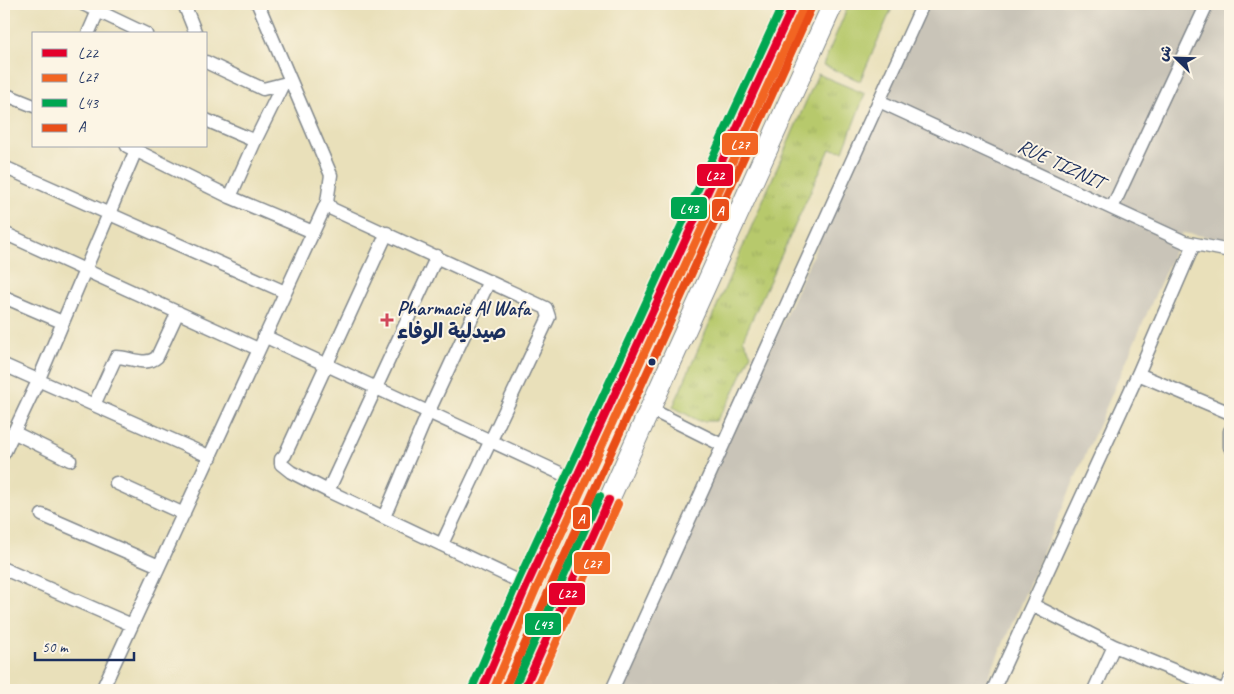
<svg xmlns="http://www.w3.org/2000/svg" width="1234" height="694" viewBox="0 0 1234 694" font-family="Caveat,'Playpen Sans Arabic',sans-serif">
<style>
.industrial{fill:#c9c4b8}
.grass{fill:url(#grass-tufts);stroke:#697c65}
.pitch{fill:#b7c96c;stroke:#697c65}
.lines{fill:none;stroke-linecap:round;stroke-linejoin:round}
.minor-casing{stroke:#82888c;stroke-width:15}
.primary-casing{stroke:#82888c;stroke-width:22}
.minor{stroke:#fff;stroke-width:12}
.primary{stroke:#fff;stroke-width:20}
.bus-1-casing{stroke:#fcf5e5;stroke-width:11}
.bus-2-casing{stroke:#fcf5e5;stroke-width:11}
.bus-3-casing{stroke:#fcf5e5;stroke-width:11}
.bus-4-casing{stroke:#fcf5e5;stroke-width:11}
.bus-1{stroke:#e4002b;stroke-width:8}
.bus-2{stroke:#f26522;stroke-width:8}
.bus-3{stroke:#00a651;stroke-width:8}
.bus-4{stroke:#e94e19;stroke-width:8}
.poi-dot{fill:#d1495b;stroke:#fcf5e5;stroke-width:2}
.bus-dot{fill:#1b2f5e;stroke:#fcf5e5;stroke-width:2}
.labels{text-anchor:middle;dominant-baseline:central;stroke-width:4;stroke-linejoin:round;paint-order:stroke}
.street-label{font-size:20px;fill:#1b2f5e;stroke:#fcf5e5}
.poi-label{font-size:20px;font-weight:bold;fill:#1b2f5e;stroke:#fcf5e5;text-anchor:start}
.line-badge{stroke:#fcf5e5;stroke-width:2}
.badge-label{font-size:14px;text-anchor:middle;font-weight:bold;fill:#fff}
</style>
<defs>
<pattern id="grass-tufts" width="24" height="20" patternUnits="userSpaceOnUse" patternTransform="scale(1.25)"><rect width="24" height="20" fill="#b7c96c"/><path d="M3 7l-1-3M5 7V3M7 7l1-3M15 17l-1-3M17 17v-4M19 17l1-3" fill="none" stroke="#9dad60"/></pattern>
</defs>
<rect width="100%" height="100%" fill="#fcf5e5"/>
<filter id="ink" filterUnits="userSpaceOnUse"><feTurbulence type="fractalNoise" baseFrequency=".02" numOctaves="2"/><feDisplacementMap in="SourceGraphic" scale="10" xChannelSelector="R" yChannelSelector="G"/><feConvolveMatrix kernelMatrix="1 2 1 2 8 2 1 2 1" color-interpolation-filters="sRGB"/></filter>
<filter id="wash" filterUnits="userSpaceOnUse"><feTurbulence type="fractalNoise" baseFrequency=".0096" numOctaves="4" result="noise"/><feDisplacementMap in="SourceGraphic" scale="20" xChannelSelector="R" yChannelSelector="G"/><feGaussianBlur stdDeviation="1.12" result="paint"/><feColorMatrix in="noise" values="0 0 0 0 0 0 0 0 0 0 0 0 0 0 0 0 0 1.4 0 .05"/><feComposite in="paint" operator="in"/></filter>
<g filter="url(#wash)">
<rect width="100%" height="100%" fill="#e9e0ba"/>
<!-- industrial -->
<path class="industrial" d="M 927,4 L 1230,4 L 1230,240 L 1182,233 L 983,690 L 615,690 Z"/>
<!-- grass -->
<path class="grass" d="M 818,74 L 865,94 L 843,151 L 830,149 L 743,339 L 751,354 L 731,398 L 716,421 L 699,421 L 673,407 Z"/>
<!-- pitch -->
<path class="pitch" d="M 849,4 L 881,4 L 892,8 L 860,81 L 823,65 Z"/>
</g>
<g filter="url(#ink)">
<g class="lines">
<defs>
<path id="minor" d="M 83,4 L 146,34
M 184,4 L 196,34
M 88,34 L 98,11
M 206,62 L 263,89 L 283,84
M 4,94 L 34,106
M 879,101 L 1185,242 L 1230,251
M 206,120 L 255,141
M 127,146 L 230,197 L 313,232
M 4,167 L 285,292
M 230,197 L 255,141 L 283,84 L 291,82
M 327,202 L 332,209 L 546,308 L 549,317 L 442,544
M 1112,208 L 1207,4
M 4,233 L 258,349
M 387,233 L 285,455 L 281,459 L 281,464 L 291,472 L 328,491 L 527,585
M 4,297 L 62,322
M 264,336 L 575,480
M 4,365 L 211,457
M 1138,374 L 1230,413
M 94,405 L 116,357 C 130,357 146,367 157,357 L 178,312
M 650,409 L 722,445
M 1230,431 L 1230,447
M 13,432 L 70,460
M 4,453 L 38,381 L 136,150
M 116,483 L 184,514
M 328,491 L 437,256
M 42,515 L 159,566
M 384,517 L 428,413 L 489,281
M 4,569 L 132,625
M 1033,605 L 1114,646 L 1222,690
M 102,690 L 327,202 L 331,175 L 258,4
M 612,690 L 923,4
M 993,690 L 1138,374 L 1194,244
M 1094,690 L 1114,646
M 1225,690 L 1230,679"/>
<path id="primary" d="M 482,690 L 527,585 L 794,4
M 523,690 L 833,4"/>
</defs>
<!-- minor casing -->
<use href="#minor" class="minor-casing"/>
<!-- primary casing -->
<use href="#primary" class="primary-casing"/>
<!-- minor -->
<use href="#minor" class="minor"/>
<!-- primary -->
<use href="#primary" class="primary"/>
<defs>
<path id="bus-1" d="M 525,687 L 609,500
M 482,690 L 527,585 L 794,4"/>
<path id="bus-2" d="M 493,690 L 536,589 L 803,8
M 535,690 L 618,504"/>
<path id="bus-3" d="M 516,683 L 600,496
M 473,686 L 518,581 L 783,4"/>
<path id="bus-4" d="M 504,690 L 813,4"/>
</defs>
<!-- bus-1 casing -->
<use href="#bus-1" class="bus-1-casing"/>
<!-- bus-2 casing -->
<use href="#bus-2" class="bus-2-casing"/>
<!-- bus-3 casing -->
<use href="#bus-3" class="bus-3-casing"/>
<!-- bus-4 casing -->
<use href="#bus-4" class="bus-4-casing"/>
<!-- bus-1 -->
<use href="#bus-1" class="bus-1"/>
<!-- bus-2 -->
<use href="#bus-2" class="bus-2"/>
<!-- bus-3 -->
<use href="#bus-3" class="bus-3"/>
<!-- bus-4 -->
<use href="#bus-4" class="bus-4"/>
</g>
</g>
<!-- markers -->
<path class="poi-dot" d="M384.5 312.5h5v5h5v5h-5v5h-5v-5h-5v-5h5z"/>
<circle class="bus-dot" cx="652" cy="362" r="4.5"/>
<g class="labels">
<!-- street labels -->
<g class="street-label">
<text transform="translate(1061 164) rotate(25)">RUE TIZNIT</text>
</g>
<!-- poi labels -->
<g class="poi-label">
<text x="397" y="308">Pharmacie Al Wafa<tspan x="397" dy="23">صيدلية الوفاء</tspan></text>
</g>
</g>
<g class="line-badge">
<rect x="721" y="132" width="38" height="24" rx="5" fill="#f26522"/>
<rect x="696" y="163" width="38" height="24" rx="5" fill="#e4002b"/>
<rect x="670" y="196" width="38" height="24" rx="5" fill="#00a651"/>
<rect x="711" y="198" width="19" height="24" rx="5" fill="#e94e19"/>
<rect x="572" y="506" width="19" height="24" rx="5" fill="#e94e19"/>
<rect x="573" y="551" width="38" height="24" rx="5" fill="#f26522"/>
<rect x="548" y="582" width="38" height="24" rx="5" fill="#e4002b"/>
<rect x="524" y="612" width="38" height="24" rx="5" fill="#00a651"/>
</g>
<g class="badge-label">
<text x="740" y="149">L27</text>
<text x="715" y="180">L22</text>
<text x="689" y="213">L43</text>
<text x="720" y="215">A</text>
<text x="581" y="523">A</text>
<text x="592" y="568">L27</text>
<text x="567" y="598">L22</text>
<text x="543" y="629">L43</text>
</g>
<!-- margin -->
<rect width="1234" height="694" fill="none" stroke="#fcf5e5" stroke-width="20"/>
<!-- legend -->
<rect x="32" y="32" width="175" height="115" fill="#fcf5e5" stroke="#a2a6af"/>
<rect x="42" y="49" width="25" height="8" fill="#e4002b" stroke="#a2a6af"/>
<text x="78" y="58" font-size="15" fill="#1b2f5e">L22</text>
<rect x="42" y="74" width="25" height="8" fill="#f26522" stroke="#a2a6af"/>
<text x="78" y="82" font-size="15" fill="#1b2f5e">L27</text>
<rect x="42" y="99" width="25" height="8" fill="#00a651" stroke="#a2a6af"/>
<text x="78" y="108" font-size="15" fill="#1b2f5e">L43</text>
<rect x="42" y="124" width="25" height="8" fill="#e94e19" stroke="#a2a6af"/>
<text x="78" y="132" font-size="15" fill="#1b2f5e">A</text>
<!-- north arrow -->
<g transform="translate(1176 58) rotate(293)" stroke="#fcf5e5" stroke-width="4" paint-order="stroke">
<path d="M0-4L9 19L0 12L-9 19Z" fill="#1b2f5e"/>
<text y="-8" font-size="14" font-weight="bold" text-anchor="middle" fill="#1b2f5e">ش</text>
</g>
<!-- scale -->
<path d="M35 652v8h99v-8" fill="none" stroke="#1b2f5e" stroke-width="2.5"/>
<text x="42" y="652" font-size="15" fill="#1b2f5e" stroke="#fcf5e5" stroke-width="4" paint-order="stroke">50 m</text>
</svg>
